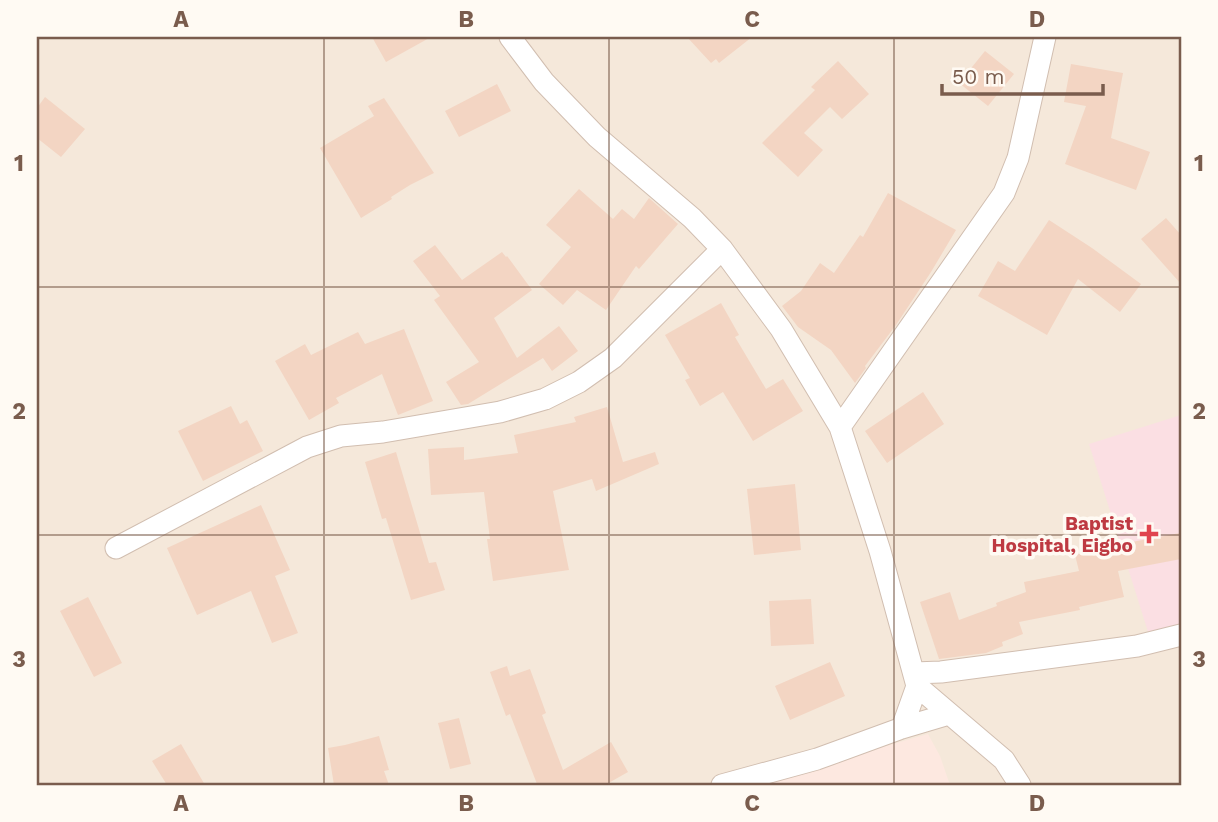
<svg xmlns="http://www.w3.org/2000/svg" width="1218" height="822" viewBox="0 0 1218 822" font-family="'Work Sans',sans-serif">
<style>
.residential{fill:#f5e8da}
.commercial{fill:#fde8e0}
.medical{fill:#fbdfe3}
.building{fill:#f3d5c3}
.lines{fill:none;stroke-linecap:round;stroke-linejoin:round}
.minor-casing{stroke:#d1beb0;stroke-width:23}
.minor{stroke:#fff;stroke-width:21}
.grid{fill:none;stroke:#7a5c4d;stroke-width:2;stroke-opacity:0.55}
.health-dot{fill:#e0444e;stroke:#fffaf3;stroke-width:2.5}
.labels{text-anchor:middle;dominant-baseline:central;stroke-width:7;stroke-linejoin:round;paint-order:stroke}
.health-label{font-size:19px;font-weight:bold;fill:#be3a42;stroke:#fffaf3;text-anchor:end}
.neatline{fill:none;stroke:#7a5c4d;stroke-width:2.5}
.grid-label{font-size:23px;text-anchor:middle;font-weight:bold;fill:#7a5c4d}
</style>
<rect width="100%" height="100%" fill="#fdf6ec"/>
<!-- residential -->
<path class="residential" d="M 37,37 L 1181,37 L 1181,785 L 37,785 Z"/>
<!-- commercial -->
<path class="commercial" d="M 928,734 L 940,756 L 950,785 L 750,785 Z"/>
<!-- medical -->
<path class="medical" d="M 1181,415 L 1181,625 L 1149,635 L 1089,444 Z"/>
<!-- building -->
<path class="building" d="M 372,37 L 431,37 L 386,62 Z
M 687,37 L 752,37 L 719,63 L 716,59 L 711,63 Z
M 985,51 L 1014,74 L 988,106 L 959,83 Z
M 838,61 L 869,94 L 842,119 L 830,107 L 804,133 L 823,150 L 798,177 L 762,143 L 815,90 L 811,87 Z
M 1071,64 L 1123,73 L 1111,138 L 1150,152 L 1136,190 L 1065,164 L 1086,106 L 1064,102 Z
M 497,84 L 511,111 L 459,137 L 445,111 Z
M 45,97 L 85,129 L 61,157 L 37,138 L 37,108 Z
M 384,98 L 434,173 L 410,185 L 391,197 L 392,199 L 361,218 L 320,148 L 374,116 L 368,106 Z
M 579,189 L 613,219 L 622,209 L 634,219 L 649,198 L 678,224 L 639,269 L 636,266 L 606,310 L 577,290 L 563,305 L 539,284 L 571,247 L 546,225 Z
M 888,193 L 956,230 L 931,272 L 896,325 L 865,366 L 866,368 L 855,383 L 831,350 L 798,327 L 782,306 L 801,291 L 820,263 L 834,273 L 860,235 L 863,237 Z
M 1166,218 L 1181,235 L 1181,284 L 1141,239 Z
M 1049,220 L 1092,248 L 1141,284 L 1120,312 L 1078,279 L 1047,335 L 978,296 L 998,261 L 1015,271 Z
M 435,245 L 462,280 L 502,252 L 506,257 L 507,256 L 532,290 L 494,318 L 517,358 L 559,326 L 578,351 L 552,371 L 543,358 L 468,404 L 461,405 L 446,382 L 479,362 L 434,300 L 440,296 L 413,261 Z
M 721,303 L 739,335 L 735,337 L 766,389 L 783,379 L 803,411 L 753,441 L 723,392 L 700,406 L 685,380 L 690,378 L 665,335 Z
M 404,329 L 433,401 L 398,415 L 382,374 L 336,398 L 339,403 L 309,420 L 275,361 L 305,344 L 311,355 L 358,332 L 365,344 Z
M 923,392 L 944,424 L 887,463 L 865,431 Z
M 231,406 L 240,424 L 247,420 L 263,451 L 203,481 L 178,431 Z
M 607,407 L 623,462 L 655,452 L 659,464 L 596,491 L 592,479 L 553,491 L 569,570 L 493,581 L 487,539 L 490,539 L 484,492 L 431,495 L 428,449 L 464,447 L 464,460 L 518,453 L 514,435 L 576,422 L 574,417 Z
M 396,452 L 429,563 L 436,562 L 445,590 L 411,600 L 386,518 L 382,519 L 365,462 Z
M 795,484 L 801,550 L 754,555 L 747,489 Z
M 261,505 L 290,570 L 275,576 L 298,633 L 272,643 L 251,591 L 197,615 L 167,548 Z
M 1180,533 L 1181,559 L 1118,571 L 1124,597 L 1079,607 L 1080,610 L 1019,622 L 1023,634 L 1002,642 L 1003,646 L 986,653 L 939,659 L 920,602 L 950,592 L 959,620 L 997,606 L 996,603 L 1026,592 L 1024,582 L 1079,571 L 1075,555 L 1137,541 Z
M 88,597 L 122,663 L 94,677 L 60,611 Z
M 811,599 L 814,644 L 771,646 L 769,601 Z
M 830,662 L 845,696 L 790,720 L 775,686 Z
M 507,666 L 510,676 L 530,669 L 546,713 L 542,715 L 563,770 L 611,742 L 628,772 L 605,785 L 536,785 L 537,784 L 510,714 L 506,716 L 490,672 Z
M 459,718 L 471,764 L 450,769 L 438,723 Z
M 379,736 L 389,770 L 384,771 L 389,785 L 334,785 L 328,748 L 345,745 Z
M 181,744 L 205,785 L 167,785 L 152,761 Z"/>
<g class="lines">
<defs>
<path id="minor" d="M 510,37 L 544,82 L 597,137 L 692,218 L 722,249 L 781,329 L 840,427 L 880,551 L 917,686 L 902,728
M 840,427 L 1004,193 L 1018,158 L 1045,37
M 116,548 L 307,447 L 341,436 L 383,432 L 500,412 L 545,399 L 579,382 L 613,358 L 722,249
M 914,673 L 941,672 L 1137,646 L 1181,635
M 917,686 L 1004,760 L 1020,785
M 722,785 L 817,759 L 902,728 L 949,714"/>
</defs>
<!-- minor casing -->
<use href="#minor" class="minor-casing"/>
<!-- minor -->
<use href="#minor" class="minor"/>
</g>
<!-- grid -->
<path class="grid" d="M 324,37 L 324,785M 609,37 L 609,785M 894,37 L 894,785M 37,287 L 1181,287M 37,535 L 1181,535"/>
<!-- markers -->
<path class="health-dot" d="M1145.5 523.5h7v7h7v7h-7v7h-7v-7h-7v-7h7z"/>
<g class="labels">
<!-- health labels -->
<g class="health-label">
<text x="1133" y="523">Baptist<tspan x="1133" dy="22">Hospital, Eigbo</tspan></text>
</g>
</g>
<!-- border -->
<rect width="1218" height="822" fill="none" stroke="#fffaf3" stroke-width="77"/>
<!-- scale -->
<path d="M942 84v10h161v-10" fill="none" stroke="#7a5c4d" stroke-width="3.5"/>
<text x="952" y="84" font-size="21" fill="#7a5c4d" stroke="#fffaf3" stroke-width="5" paint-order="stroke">50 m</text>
<rect x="38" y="38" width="1142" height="746" class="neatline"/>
<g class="grid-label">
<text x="181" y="27">A</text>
<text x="466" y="27">B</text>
<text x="752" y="27">C</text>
<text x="1037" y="27">D</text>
<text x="19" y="171">1</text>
<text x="1199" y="171">1</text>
<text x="19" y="419">2</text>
<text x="1199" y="419">2</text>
<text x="19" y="667">3</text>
<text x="1199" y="667">3</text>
<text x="181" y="811">A</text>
<text x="466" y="811">B</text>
<text x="752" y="811">C</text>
<text x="1037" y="811">D</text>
</g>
</svg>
